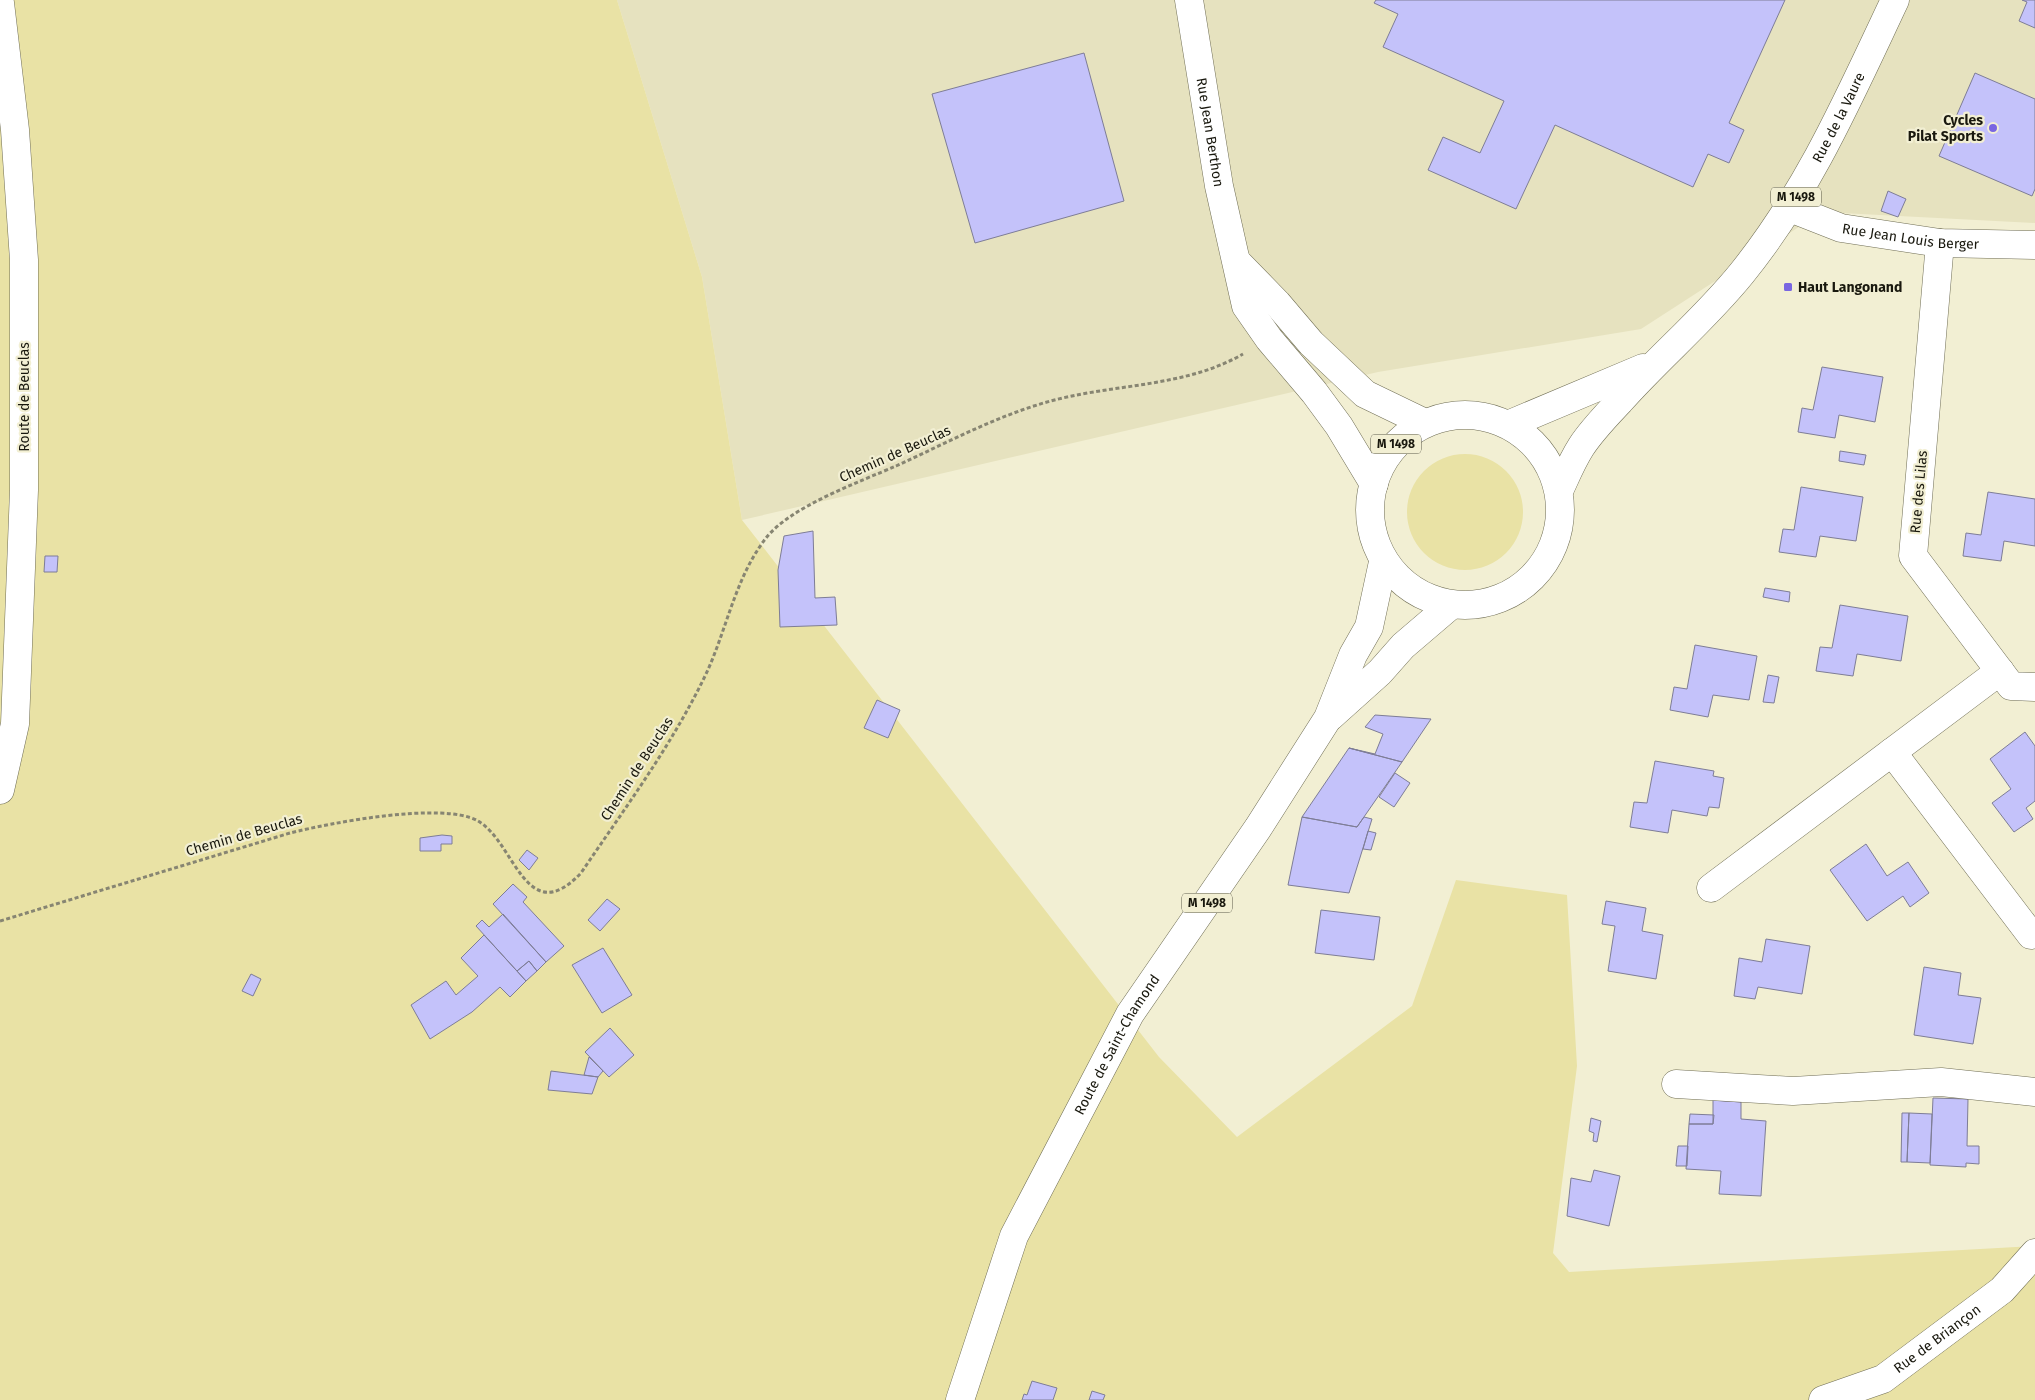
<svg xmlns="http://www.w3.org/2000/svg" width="2035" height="1400" viewBox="0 0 2035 1400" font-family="'Fira Sans',sans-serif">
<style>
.built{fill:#e6e2bf}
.green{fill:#e9e2a5}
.building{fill:#c4c2fa;stroke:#7e7d96}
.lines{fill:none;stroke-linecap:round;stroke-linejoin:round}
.minor-casing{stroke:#706e55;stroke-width:29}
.major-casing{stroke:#706e55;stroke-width:29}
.path{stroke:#878572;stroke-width:3;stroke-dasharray:4 2.5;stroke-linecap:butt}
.minor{stroke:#fff;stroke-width:28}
.major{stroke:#fff;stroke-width:28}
.poi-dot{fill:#7966e1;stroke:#f2efd3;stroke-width:2}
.labels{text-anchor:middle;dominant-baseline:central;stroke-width:4.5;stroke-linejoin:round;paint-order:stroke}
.shield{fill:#f2efd3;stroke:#5a5849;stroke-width:1}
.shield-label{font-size:12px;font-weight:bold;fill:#19180e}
.street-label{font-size:14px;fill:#19180e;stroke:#f2efd3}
.poi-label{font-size:14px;font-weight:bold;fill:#19180e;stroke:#f2efd3;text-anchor:end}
</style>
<rect width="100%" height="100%" fill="#f2efd3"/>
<!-- built -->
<path class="built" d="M 617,0 L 2035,0 L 2035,223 L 1822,212 L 1641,329 L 1378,372 L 742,520 L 702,277 Z"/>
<!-- green -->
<path class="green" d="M 0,0 L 617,0 L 702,277 L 742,520 L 1159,1057 L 1237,1137 L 1412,1006 L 1456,880 L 1567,895 L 1577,1066 L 1553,1253 L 1569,1272 L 2035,1246 L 2035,1400 L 0,1400 Z
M1407 512a58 58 0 1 1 116 0a58 58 0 1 1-116 0Z"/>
<!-- building -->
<path class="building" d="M 1376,0 L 1785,0 L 1729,123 L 1744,130 L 1729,163 L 1708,154 L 1693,187 L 1555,125 L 1516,209 L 1428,170 L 1443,137 L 1480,153 L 1504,101 L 1383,47 L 1398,14 L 1374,3 Z
M 2022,0 L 2035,0 L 2035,28 L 2019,21 L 2027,2 Z
M 1084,53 L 1124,201 L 975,243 L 932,94 Z
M 1975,73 L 2035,99 L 2035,189 L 2032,196 L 1939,156 Z
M 1888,191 L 1906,199 L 1898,217 L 1881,211 Z
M 1822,367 L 1883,377 L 1875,422 L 1839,415 L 1835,438 L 1798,432 L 1802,408 L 1813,410 Z
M 1840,451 L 1866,455 L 1864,465 L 1839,461 Z
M 1801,487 L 1863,497 L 1856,541 L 1820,536 L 1816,557 L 1779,552 L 1783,529 L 1794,530 Z
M 1988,492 L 2035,499 L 2035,546 L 2004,541 L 2001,561 L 1963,556 L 1966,533 L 1981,535 Z
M 813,531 L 815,598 L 835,597 L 837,625 L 780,627 L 778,570 L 784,536 Z
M 45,556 L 58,556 L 57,572 L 44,572 Z
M 1765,588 L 1790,592 L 1789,602 L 1763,597 Z
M 1840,605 L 1908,616 L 1901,661 L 1857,654 L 1853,676 L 1816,671 L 1820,647 L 1832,648 Z
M 1695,645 L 1757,656 L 1749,700 L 1713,695 L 1708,717 L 1670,710 L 1674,687 L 1687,689 Z
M 1768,675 L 1779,677 L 1774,703 L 1763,702 Z
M 877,700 L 900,710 L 888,738 L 864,728 Z
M 1375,715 L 1431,719 L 1402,762 L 1349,748 L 1375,754 L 1383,734 L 1365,727 Z
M 2025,732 L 2035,746 L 2035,801 L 2026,808 L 2033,819 L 2014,832 L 1992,803 L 2011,789 L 1990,759 Z
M 1349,748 L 1402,762 L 1357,827 L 1302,817 Z
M 1655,761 L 1714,771 L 1713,776 L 1724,778 L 1719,808 L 1709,807 L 1707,816 L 1672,810 L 1668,833 L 1630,827 L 1634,802 L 1647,803 Z
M 1395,773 L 1410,783 L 1394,807 L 1379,797 Z
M 1302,817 L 1357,827 L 1364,817 L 1372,819 L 1349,893 L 1288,885 Z
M 1368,831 L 1376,833 L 1371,850 L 1363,849 Z
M 442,835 L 452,836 L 452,844 L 441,844 L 441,851 L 420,851 L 420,838 Z
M 1866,844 L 1887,876 L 1908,862 L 1929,893 L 1910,907 L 1903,896 L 1867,921 L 1830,870 Z
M 527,850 L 538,858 L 529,870 L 519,860 Z
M 513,884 L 527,897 L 523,902 L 564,946 L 546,962 L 493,904 Z
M 607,899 L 620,909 L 600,931 L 588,920 Z
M 1606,901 L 1646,908 L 1642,931 L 1663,935 L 1656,979 L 1608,971 L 1615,926 L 1602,924 Z
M 1321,910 L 1380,917 L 1374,960 L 1315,953 Z
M 503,914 L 546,962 L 537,971 L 529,961 L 517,971 L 476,926 L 482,920 L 489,927 Z
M 484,935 L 526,981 L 510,997 L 500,987 L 472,1012 L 430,1039 L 411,1005 L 446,981 L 456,995 L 478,976 L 461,958 Z
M 1766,939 L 1810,946 L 1802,994 L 1758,987 L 1755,999 L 1734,996 L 1739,958 L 1762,962 Z
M 603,948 L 632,995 L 602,1013 L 572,965 Z
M 529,961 L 537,971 L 526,981 L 517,971 Z
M 1924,967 L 1961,973 L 1958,995 L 1981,998 L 1973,1044 L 1914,1035 Z
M 251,974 L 261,979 L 253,996 L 242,991 Z
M 610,1028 L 634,1055 L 609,1077 L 585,1052 Z
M 589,1057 L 603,1071 L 598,1077 L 584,1075 Z
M 551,1071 L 598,1077 L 592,1094 L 548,1090 Z
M 1933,1098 L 1968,1099 L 1967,1146 L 1979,1146 L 1979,1164 L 1966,1163 L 1966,1167 L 1930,1165 Z
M 1713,1100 L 1741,1102 L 1741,1119 L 1766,1121 L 1761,1196 L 1719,1194 L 1721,1171 L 1686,1169 L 1689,1124 L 1713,1124 Z
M 1902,1113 L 1909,1113 L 1907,1162 L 1901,1162 Z
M 1909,1113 L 1932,1114 L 1930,1163 L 1907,1162 Z
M 1690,1114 L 1714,1115 L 1713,1124 L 1689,1124 Z
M 1591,1118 L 1601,1121 L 1597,1142 L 1593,1141 L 1594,1133 L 1589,1131 Z
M 1678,1146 L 1688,1146 L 1687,1166 L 1676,1166 Z
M 1594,1170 L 1620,1176 L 1609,1226 L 1567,1216 L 1571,1178 L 1591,1182 Z
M 1032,1381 L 1057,1388 L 1053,1400 L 1022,1400 L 1024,1394 L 1027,1395 Z
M 1092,1391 L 1105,1395 L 1103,1400 L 1089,1400 Z"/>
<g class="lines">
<defs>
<g id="minor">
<path id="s1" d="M 1189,0 L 1219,186 L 1246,306 L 1269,339 L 1314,392 L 1339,426 L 1374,484"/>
<path d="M 0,3 L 15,130 L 24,260 L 24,490 L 15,724 L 0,790"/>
<path id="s2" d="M 1790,208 L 1841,228 L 1940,243 L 2035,245"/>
<path d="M 1940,243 L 1913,556 L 2011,686 L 2035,687"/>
<path d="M 1238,263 L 1277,303 L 1311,343 L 1365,394 L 1423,422"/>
<path d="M 1892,752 L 2031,935"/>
<path d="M 1711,888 L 2000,671"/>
<path d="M 1676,1084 L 1793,1091 L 1941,1082 L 2035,1092"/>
<path id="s3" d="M 1823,1400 L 1883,1379 L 2002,1290 L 2035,1253"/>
</g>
<g id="major">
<circle cx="1465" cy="510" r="95"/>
<path d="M 1510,424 L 1643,368"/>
<path id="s4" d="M 1559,491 C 1566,476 1572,461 1581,447 C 1592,430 1606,416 1620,401 C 1659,357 1705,319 1742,273 C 1809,190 1850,95 1895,0"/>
<path d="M 1331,716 L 1380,672 L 1403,646 L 1451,605"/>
<path id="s5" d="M 960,1400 L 1014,1236 L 1130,1014 L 1258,828 L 1328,718 L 1353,655 L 1369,627 L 1383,562"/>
</g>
</defs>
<!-- minor casing -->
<use href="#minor" class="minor-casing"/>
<!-- major casing -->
<use href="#major" class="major-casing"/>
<!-- path -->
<path class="path" d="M 0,921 L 290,833 C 330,823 443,801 478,821 C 515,842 526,931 581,873 C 625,808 672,745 706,674 C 727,629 735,578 766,538 C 790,507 859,482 896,466 C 953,440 1011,408 1072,396 C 1129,384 1191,384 1243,354"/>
<!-- minor -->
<use href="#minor" class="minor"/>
<!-- major -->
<use href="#major" class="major"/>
</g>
<!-- markers -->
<g class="poi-dot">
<circle cx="1993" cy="128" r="5"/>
<rect x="1783" y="282" width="10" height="10" rx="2.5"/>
</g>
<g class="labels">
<!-- shield labels -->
<g class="shield">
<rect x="1771" y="187.5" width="50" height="19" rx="4"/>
<rect x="1371" y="434.5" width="50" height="19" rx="4"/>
<rect x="1182" y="893.5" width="50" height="19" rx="4"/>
</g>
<g class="shield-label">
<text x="1796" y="197">M 1498</text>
<text x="1396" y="444">M 1498</text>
<text x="1207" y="903">M 1498</text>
</g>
<!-- street labels -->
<g class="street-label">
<text stroke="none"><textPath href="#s4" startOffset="470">Rue de la Vaure</textPath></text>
<text stroke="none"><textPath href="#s1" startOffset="134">Rue Jean Berthon</textPath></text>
<text stroke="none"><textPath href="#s2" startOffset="125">Rue Jean Louis Berger</textPath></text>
<text transform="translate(24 397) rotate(-90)">Route de Beuclas</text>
<text transform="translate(895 454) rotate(-24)">Chemin de Beuclas</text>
<text transform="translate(1919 492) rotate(-85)">Rue des Lilas</text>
<text transform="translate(637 769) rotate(-57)">Chemin de Beuclas</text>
<text transform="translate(244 835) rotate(-16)">Chemin de Beuclas</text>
<text stroke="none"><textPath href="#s5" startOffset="390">Route de Saint-Chamond</textPath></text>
<text stroke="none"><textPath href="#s3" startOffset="131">Rue de Briançon</textPath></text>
</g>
<!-- poi labels -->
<g class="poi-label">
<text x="1983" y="120">Cycles<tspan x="1983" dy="16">Pilat Sports</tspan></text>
<text x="1798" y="287" text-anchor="start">Haut Langonand</text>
</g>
</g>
</svg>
